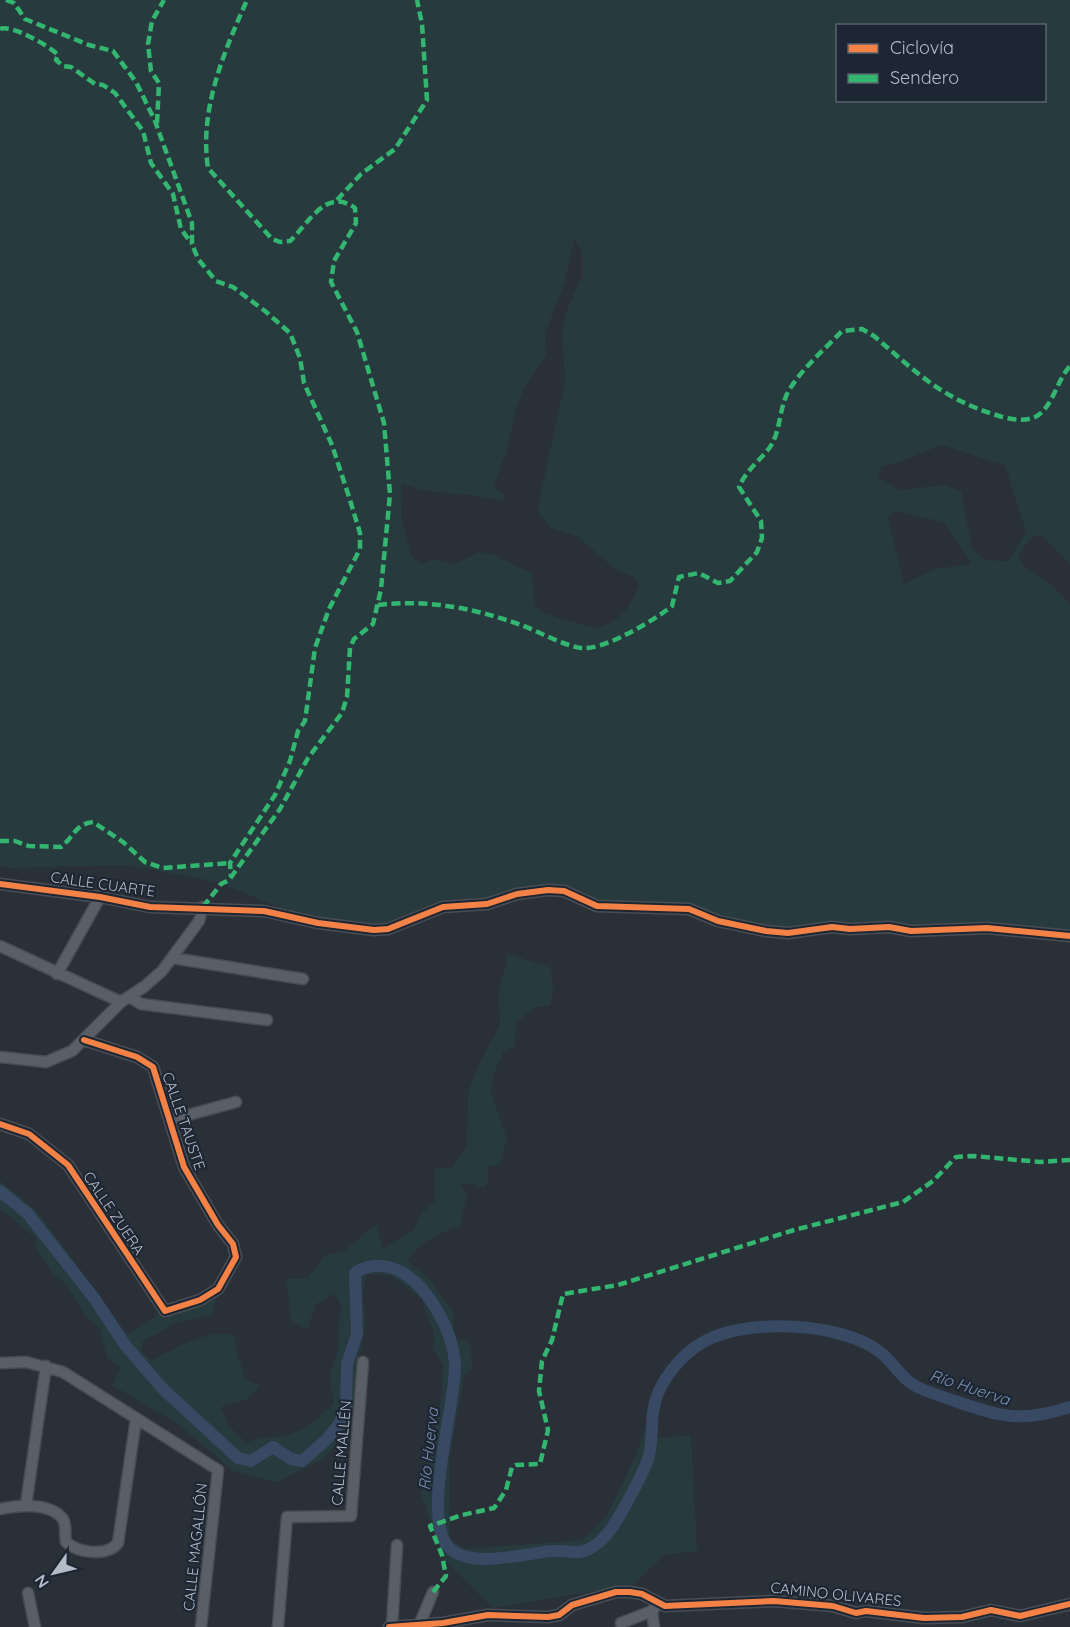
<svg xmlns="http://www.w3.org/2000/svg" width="1070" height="1627" viewBox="0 0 1070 1627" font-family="Quicksand,sans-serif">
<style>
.green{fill:#273a3e;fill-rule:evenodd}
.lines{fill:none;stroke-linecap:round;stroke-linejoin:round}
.river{stroke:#384963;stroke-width:12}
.minor-casing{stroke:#484c53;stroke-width:13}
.minor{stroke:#5a5e66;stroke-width:10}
.quiet{stroke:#33b770;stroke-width:4.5;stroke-dasharray:9 4.5;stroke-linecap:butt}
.cycleway-casing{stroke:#1d2633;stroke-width:10}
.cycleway{stroke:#f48246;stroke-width:6}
.labels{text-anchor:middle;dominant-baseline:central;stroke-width:4.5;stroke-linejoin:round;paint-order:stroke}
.street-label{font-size:15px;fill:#b4bcc9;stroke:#1d2633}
.water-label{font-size:16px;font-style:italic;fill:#7c92b1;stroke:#1d2633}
</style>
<rect width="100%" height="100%" fill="#2a3038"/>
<!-- green -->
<path class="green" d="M 0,0 L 1070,0 L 1070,565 L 1043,537 L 1034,535 L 1018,554 L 1024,566 L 1051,584 L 1070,605 L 1070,935 L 987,928 L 788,933 L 704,914 L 597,906 L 564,891 L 443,907 L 388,929 L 318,923 L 217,882 L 127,865 L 10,868 L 0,866 ZM 838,26 L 1044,26 L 1044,100 L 838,100 ZM 574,238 L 582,253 L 582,277 L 568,307 L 562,334 L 565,382 L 537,511 L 551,528 L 578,537 L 615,569 L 632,576 L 639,583 C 630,609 622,619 596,629 L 543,613 L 535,604 L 532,574 L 495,555 L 480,552 L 454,564 L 434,559 L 422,564 L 412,557 L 401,518 L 402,484 C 435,496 470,492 504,501 L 504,495 L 494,486 L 508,447 L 515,411 L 524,388 L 546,354 L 545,334 L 566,278 ZM 941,445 L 1005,465 L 1026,532 L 1008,561 L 985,560 L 972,548 L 961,491 L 943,485 L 900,490 L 878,477 L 882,466 L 897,463 ZM 894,511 L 944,522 L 972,564 L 935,569 L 904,584 L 888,518 Z
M 508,954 L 551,968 L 553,992 L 550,1005 L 534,1008 L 516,1023 L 515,1046 L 504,1051 L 493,1075 L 491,1092 L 507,1139 L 500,1165 L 488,1166 L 488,1183 L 484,1188 L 470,1183 L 461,1185 L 467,1194 L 460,1226 C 438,1234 421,1241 407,1260 L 429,1279 L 453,1311 L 455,1338 L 470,1344 L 473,1368 L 464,1377 L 449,1461 L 450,1539 L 465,1549 L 583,1540 L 608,1513 L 636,1455 L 646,1426 L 661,1438 L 691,1435 L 697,1551 L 665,1555 L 632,1585 L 493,1608 L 443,1558 L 421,1494 L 441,1401 L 443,1365 L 433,1349 C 437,1325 426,1322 422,1299 L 390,1275 L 367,1274 L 362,1296 L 366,1324 L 357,1367 L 358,1389 L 353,1426 L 323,1459 L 277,1482 L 233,1471 L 178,1424 L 112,1385 L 122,1367 L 107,1358 L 100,1329 L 86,1317 L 66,1284 L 54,1275 L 35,1246 L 36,1238 L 0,1209 L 0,1181 L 37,1211 L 127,1334 L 165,1311 L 218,1289 L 213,1315 L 178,1322 L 143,1341 L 141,1350 L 151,1361 C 176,1348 206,1329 235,1335 L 236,1349 L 245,1378 L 260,1386 L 247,1399 L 221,1407 L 229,1426 L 246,1443 C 261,1437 267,1438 282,1436 C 303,1433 319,1417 334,1404 L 329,1376 L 338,1350 L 339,1318 L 342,1306 L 334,1294 L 316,1304 L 307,1330 L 291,1320 L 286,1278 L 307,1279 L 325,1255 L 343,1252 L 376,1224 L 383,1248 L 413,1231 L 422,1213 L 435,1201 L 435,1168 L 452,1167 L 467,1146 L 468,1092 L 480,1062 L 500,1025 L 499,992 Z"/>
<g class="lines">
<!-- river -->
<path class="river" d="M 0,1191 L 28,1214 L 94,1298 L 125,1345 L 163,1389 L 238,1458 L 251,1461 L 273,1447 L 291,1459 L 302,1461 L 327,1439 L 339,1424 L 346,1409 L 347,1364 L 357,1334 L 355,1273 C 370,1263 388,1264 403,1273 C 430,1289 453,1332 455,1364 C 457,1403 417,1527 453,1551 C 474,1565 508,1557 531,1554 C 539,1553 546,1551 554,1551 C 566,1550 575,1555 587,1550 C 603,1543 613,1528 621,1513 C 630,1497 640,1480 647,1462 C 653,1446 651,1429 653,1412 C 656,1384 681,1354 705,1341 C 748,1318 841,1322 880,1352 C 892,1361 900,1376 912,1384 C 925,1392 941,1396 955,1401 C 1002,1417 1022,1423 1070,1407"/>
<defs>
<path id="minor" d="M 0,884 L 100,897 L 150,907 L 264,911 L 318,923 L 374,930 L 388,929 L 443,907 L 487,904 L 517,894 L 548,890 L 564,891 L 597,906 L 689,909 L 718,921 L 766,931 L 788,933 L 832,927 L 850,929 L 889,927 L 911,931 L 987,928 L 1070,936
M 0,946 L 121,1002
M 173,958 L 303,979
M 57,974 L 100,897
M 129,997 L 141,1004 L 267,1020
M 0,1057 L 46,1062 L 72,1051 L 121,1002 L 145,986 L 162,971 L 199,921 L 203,907
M 170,1120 L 236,1102
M 0,1124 L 29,1134 L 68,1165 L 165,1311 L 200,1300 L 218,1289 L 236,1257 L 233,1244 L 218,1225 L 184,1167 L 153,1067 L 137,1057 L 84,1040
M 0,1363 L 26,1362 L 63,1372 L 218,1470 L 201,1627
M 26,1505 L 46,1366
M 0,1509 C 18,1505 50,1502 63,1519 C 67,1526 64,1534 66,1542 C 78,1553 107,1557 118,1543 L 136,1419
M 28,1593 L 35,1627
M 420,1623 L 433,1592
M 621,1623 L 652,1611
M 392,1626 L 397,1545
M 278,1627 L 287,1517 L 351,1516 L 363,1362
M 389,1627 L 443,1623 L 488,1615 L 548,1617 L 559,1615 L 572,1605 L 616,1592 L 630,1592 L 642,1594 L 665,1606 L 774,1601 L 833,1606 L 856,1613 L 866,1611 L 924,1618 L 962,1617 L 991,1610 L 1020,1616 L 1070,1604
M 654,1627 L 652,1611 L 655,1607"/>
</defs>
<!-- minor casing -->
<use href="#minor" class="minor-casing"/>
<!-- minor -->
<use href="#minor" class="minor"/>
<!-- quiet -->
<path class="quiet" d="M 6,0 L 14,3 L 25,19 L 89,45 L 113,51 L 136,82 L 155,121 L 192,223 L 192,244 L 198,259 L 216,281 L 233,287 L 265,311 L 290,333 L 300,358 L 304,383 L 332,445 L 350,500 L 360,533 L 360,549 L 329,609 L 315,648 L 305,721 L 298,731 L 290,761 L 275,795 L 230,863 L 231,877
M 0,29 C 11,24 50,46 58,55 L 56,60 L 63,66 L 71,67 L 95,84 L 103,85 L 115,93 L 143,131 L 151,163 L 173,194 L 181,229 L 192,244
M 157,123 L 159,83 L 151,71 L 148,44 L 152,21 L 164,0
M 337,200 L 361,174 L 395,149 L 427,100 L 422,24 L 417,0
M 378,605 C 427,599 474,608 521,625 C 540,632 562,645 581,648 C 603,651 655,620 672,606 L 679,577 L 699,573 L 718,583 L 730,581 L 757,552 L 762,538 L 761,521 L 739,487 C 746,470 760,461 770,447 C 780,433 779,411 787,394 C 799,371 824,350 842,331 L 862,329 L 874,336 C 916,372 941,398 996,415 C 1009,419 1024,423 1037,416 C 1053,406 1057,380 1070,366
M 0,841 L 15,841 L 29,846 L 61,847 C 74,837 75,824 93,822 L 123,842 L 145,862 L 163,868 L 230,863
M 203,907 L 221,884 L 229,880 L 280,809 L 308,758 L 342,713 L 347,697 L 350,648 L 354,639 L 373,624 L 381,589 L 390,494 L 384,423 L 357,332 L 331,282 L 334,261 L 356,223 L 355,208 C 326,187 309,223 290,241 L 280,242 L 272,239 L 208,168 C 199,110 224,52 247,0
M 433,1592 L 446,1576 L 442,1555 L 430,1526 L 462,1515 L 494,1508 L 506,1490 L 512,1467 L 516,1465 L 540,1464 L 548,1430 L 539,1391 L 542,1361 L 552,1340 L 563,1294 L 618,1285 L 794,1230 L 903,1202 L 933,1181 L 956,1157 L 974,1156 L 1040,1162 L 1070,1160"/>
<defs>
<path id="cycleway" d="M 0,884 L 100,897 L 150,907 L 264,911 L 318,923 L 374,930 L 388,929 L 443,907 L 487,904 L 517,894 L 548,890 L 564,891 L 597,906 L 689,909 L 718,921 L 766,931 L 788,933 L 832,927 L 850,929 L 889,927 L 911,931 L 987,928 L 1070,936
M 0,1124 L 29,1134 L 68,1165 L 165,1311 L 200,1300 L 218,1289 L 236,1257 L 233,1244 L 218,1225 L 184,1167 L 153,1067 L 137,1057 L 84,1040
M 389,1627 L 443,1623 L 488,1615 L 548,1617 L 559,1615 L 572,1605 L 616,1592 L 630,1592 L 642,1594 L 665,1606 L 774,1601 L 833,1606 L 856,1613 L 866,1611 L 924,1618 L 962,1617 L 991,1610 L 1020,1616 L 1070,1604"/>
</defs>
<!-- cycleway casing -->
<use href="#cycleway" class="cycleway-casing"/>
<!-- cycleway -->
<use href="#cycleway" class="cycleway"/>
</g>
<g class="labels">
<!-- street labels -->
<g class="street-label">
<text transform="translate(103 884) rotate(8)">CALLE CUARTE</text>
<text transform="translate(184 1121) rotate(71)">CALLE TAUSTE</text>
<text transform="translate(114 1213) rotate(56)">CALLE ZUERA</text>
<text transform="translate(341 1453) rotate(-85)">CALLE MALLÉN</text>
<text transform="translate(195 1547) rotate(-84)">CALLE MAGALLÓN</text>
<text transform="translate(836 1594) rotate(6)">CAMINO OLIVARES</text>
</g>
<!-- water labels -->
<g class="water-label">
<text transform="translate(970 1387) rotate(18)">Río Huerva</text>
<text transform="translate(428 1449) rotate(-84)">Río Huerva</text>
</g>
</g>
<!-- legend -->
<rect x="836" y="24" width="210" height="78" fill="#1d2633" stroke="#59626f" stroke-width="1.5"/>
<rect x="848" y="44" width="30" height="9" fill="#f48246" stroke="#59626f" stroke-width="1.5"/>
<text x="890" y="54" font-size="18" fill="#b4bcc9">Ciclovía</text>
<rect x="848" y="74" width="30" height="9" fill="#33b770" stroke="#59626f" stroke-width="1.5"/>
<text x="890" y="84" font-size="18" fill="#b4bcc9">Sendero</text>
<!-- north arrow -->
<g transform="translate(54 1573) rotate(236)" stroke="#1d2633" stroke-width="4.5" paint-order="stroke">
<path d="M0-4.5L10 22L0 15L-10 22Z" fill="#b4bcc9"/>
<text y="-9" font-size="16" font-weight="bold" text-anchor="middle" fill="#b4bcc9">N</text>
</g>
</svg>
